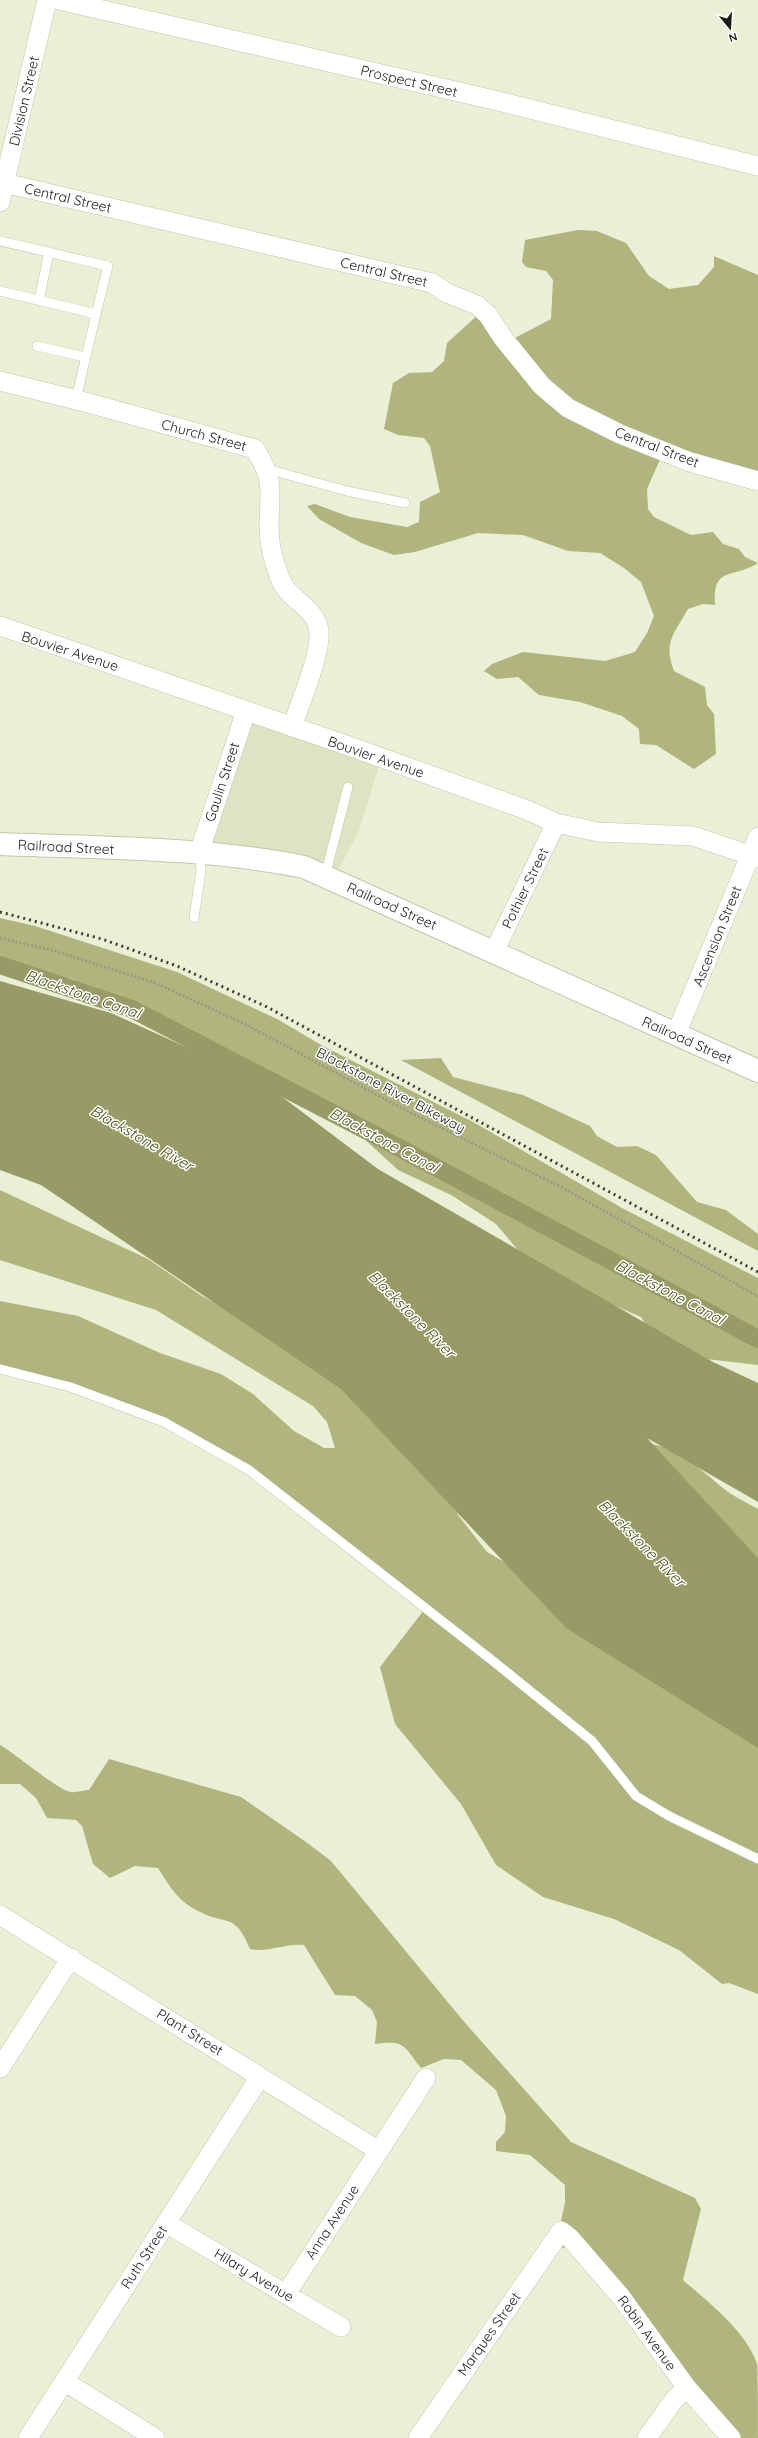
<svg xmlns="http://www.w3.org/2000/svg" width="758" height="2438" viewBox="0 0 758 2438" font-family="Quicksand,sans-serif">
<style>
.built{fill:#dfe3c2}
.forest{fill:#b0b57e}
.water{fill:#979c66}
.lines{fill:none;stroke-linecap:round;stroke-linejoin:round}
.canal{stroke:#979c66;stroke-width:18}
.service-casing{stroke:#c3c6ae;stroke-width:10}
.minor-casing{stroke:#c3c6ae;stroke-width:20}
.tertiary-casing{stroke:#c3c6ae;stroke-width:24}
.path{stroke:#969986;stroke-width:2.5;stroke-dasharray:2 2;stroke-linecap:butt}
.service{stroke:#fff;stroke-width:9}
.minor{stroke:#fff;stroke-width:19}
.tertiary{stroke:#fff;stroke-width:22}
.rail{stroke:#3e3f33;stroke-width:3;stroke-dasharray:2 4;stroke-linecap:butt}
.labels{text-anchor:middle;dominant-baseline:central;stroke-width:3;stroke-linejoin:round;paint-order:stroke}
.street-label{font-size:14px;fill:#1c1d14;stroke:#fff}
.water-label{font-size:15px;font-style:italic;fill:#4d5111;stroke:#fff}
</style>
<rect width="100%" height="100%" fill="#ebefd5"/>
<!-- built -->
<path class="built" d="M 241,719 L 383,754 L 358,833 L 336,874 L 202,842 Z"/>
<!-- forest -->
<path class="forest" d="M 578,230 L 597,231 L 626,243 L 649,276 L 669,289 L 698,285 L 714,267 L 714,256 L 758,275 L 758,475 L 665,448 L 647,489 L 648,509 L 654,517 L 691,535 L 713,532 L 723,544 L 739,549 L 745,557 L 758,563 C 734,579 712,565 715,605 L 703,604 L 688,609 C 674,634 663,642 674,671 L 705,687 L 707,705 L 714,714 L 716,754 L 694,769 L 656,745 L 640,744 L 639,729 L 622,716 L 580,702 L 539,695 L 518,677 L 497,679 L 484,671 L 492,664 L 523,652 L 605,661 L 635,652 L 647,633 L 654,616 L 641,582 L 624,568 L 600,553 L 568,551 L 523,535 L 478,533 L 415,552 L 394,555 L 361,543 L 319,519 L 307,506 L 315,504 L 350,517 L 407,527 L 419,522 L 420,502 L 440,492 L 430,446 L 424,438 L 398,435 L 384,429 L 393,383 L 409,373 L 432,372 L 444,361 L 447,343 L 481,312 L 511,340 L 551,319 L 553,280 L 546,271 L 526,267 L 522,262 L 525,240 Z
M 0,918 L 35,926 L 177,972 L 277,1019 L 323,1046 L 475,1123 L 622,1208 L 758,1278 L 758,1365 L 672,1355 L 658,1344 L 641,1317 L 577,1289 L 529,1263 L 496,1224 L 451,1195 L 398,1170 L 334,1111 L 269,1070 L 194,1033 L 124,1010 L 72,979 L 39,973 L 0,959 Z
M 441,1058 L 453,1077 L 523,1095 L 590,1126 L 597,1136 L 617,1147 L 637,1146 L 656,1155 L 697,1202 L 726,1210 L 758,1234 L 758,1251 L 401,1060 Z
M 0,1190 L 148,1259 L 202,1296 L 301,1350 L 439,1461 L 458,1515 L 487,1552 L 538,1582 L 758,1747 L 758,1994 L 729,1983 L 722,1984 L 679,1950 L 614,1919 L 543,1897 L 496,1865 L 461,1804 L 395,1724 L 380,1667 L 424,1610 L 253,1472 L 151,1417 L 0,1370 L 0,1301 L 78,1316 L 160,1353 L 221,1374 L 253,1394 L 294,1431 L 324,1448 L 335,1448 L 327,1422 L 313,1406 L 156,1310 L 0,1260 Z
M 644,1443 C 682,1446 702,1473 731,1494 C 739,1499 749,1504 758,1509 L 758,1563 Z
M 0,1745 C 16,1754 59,1791 71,1792 C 76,1793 84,1790 89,1790 L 109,1759 L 241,1797 L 306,1842 L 331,1861 L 466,2024 L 571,2142 L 695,2198 L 701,2209 L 683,2280 C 708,2302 747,2332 757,2364 C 758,2376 758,2423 758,2438 L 737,2438 L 587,2249 L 555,2247 L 565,2203 L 565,2185 L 530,2155 L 496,2151 L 496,2142 L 505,2132 L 506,2116 L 496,2090 L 461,2060 L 444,2059 L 421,2068 C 403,2045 405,2040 375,2044 L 377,2022 L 372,2010 L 355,1996 L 335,1995 L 304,1945 C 285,1943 268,1953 250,1949 C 235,1912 227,1926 198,1911 C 179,1902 169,1886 158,1868 L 135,1866 L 110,1878 L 93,1864 L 82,1826 L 76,1820 L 47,1818 L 36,1798 L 20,1784 L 0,1784 Z"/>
<!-- water -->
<path class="water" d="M 0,981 L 111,1013 L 261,1081 L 378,1169 L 713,1362 L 758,1383 L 758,1502 L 647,1438 L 758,1558 L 758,1748 L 566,1628 L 341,1389 L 41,1185 L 0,1170 Z"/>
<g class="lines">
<!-- canal -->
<path class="canal" d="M 0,965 L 132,1009 L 377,1136 L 758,1339"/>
<defs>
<path id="service" d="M 0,241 L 108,266 L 96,314
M 0,291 L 96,314 L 76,399
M 39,300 L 49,252
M 37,346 L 85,357
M 267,469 L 347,491 L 405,503
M 325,876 L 348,787
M 194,918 L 201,870 L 199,853
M 0,1369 L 70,1387 L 164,1422 L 249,1470 L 493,1661 L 592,1741 L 636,1796 L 669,1816 L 758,1859"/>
<path id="minor" d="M 59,0 L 494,100 L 758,166
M 0,182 L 432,283 L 447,293 L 477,305 L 488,315 L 503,338 L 542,386 L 568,408 L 620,434 L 690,462 L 758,481
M 0,202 L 47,0
M 0,381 L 85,402 L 255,449 C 276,482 269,492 269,528 C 269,544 274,563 280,578 C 287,600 315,605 319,631 C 321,655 300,703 292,727
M 0,626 L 346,745 L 527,810 L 556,823 L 598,832 L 693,836 L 758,858
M 199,853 L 246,711
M 494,952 L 556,823
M 676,1034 L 758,837
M 0,1915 L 379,2151
M 0,2068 L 71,1958
M 166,2223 L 341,2327
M 286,2294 L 426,2078
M 64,2381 L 155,2438
M 28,2438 L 260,2077
M 418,2438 L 561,2231 L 570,2238 L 621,2297 L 687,2388 L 731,2438
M 647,2438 L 674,2400 L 687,2388"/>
<path id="tertiary" d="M 0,844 C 101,848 205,847 304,867 L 758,1071"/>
</defs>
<!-- service casing -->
<use href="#service" class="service-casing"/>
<!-- minor casing -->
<use href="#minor" class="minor-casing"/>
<!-- tertiary casing -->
<use href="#tertiary" class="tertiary-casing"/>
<!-- path -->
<path class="path" d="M 0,938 L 55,951 L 155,983 L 243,1023 L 409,1112 L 561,1187 L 758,1296"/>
<!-- service -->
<use href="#service" class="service"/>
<!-- minor -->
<use href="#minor" class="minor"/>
<!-- tertiary -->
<use href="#tertiary" class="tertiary"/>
<!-- rail -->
<path class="rail" d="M 0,912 L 102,939 L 177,966 L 267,1007 L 758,1272"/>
</g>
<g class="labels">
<!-- street labels -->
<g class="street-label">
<text transform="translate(409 81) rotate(13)">Prospect Street</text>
<text transform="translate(24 101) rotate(-77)">Division Street</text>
<text transform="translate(68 198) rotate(13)">Central Street</text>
<text transform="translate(384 272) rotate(13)">Central Street</text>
<text transform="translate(204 435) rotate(15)">Church Street</text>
<text transform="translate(657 447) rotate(21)">Central Street</text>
<text transform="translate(70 651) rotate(18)">Bouvier Avenue</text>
<text transform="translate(376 757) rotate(19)">Bouvier Avenue</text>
<text transform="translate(222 782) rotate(-72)">Gaulin Street</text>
<text transform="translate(66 847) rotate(3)">Railroad Street</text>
<text transform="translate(525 888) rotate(-64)">Pothier Street</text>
<text transform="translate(392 906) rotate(24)">Railroad Street</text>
<text transform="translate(717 936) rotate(-68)">Ascension Street</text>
<text transform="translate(687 1040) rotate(24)">Railroad Street</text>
<text transform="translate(391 1090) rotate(28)">Blackstone River Bikeway</text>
<text transform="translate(190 2032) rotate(32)">Plant Street</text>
<text transform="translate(332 2222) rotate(-57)">Anna Avenue</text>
<text transform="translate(144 2257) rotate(-57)">Ruth Street</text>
<text transform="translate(254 2275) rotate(31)">Hilary Avenue</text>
<text transform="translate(647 2333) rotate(54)">Robin Avenue</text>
<text transform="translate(489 2334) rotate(-55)">Marques Street</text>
</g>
<!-- water labels -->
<g class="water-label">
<text transform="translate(83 994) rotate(19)">Blackstone Canal</text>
<text transform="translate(142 1138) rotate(30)">Blackstone River</text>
<text transform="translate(384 1140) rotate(28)">Blackstone Canal</text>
<text transform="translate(670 1292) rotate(28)">Blackstone Canal</text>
<text transform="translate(412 1314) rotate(45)">Blackstone River</text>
<text transform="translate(642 1543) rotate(45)">Blackstone River</text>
</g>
</g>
<!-- north arrow -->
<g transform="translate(730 28) rotate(162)" stroke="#ffffff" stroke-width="3" paint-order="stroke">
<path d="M0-3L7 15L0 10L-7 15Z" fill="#1c1d14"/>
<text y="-6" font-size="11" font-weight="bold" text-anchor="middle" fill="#1c1d14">N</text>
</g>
</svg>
